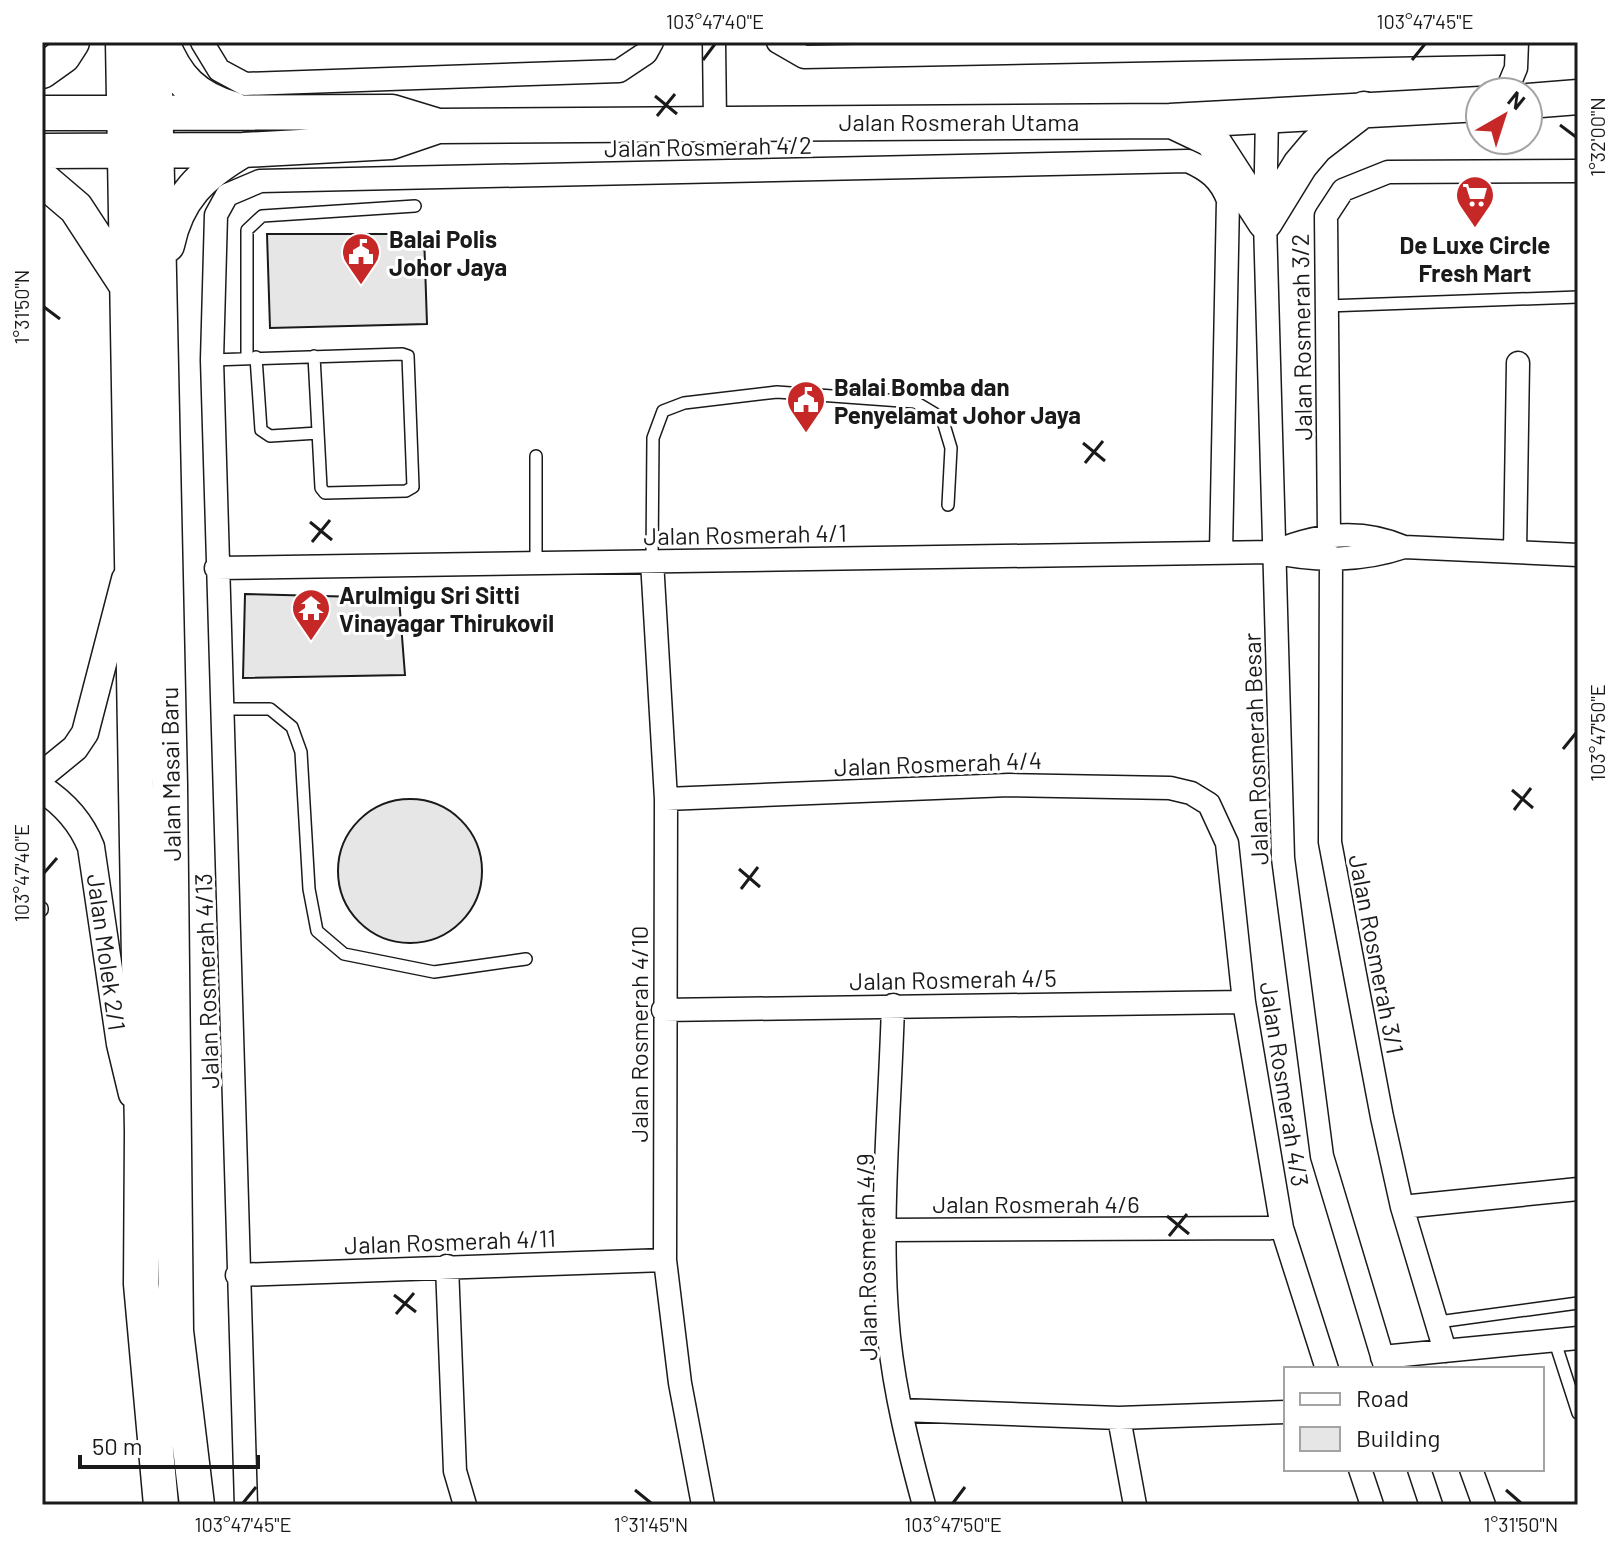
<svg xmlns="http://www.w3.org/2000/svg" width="1620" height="1547" viewBox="0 0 1620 1547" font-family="Barlow,sans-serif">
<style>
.building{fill:#e6e6e6;stroke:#1a1a1a;stroke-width:2}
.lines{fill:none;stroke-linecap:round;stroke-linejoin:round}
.service-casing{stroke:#1a1a1a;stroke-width:14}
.minor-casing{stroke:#1a1a1a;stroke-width:25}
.tertiary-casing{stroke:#1a1a1a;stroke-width:29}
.primary-casing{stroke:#1a1a1a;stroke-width:37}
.service{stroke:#fff;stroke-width:11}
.minor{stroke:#fff;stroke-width:22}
.tertiary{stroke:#fff;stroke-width:26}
.primary{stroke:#fff;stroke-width:34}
.ticks{fill:none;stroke:#1a1a1a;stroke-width:3}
.labels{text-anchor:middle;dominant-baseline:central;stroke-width:6;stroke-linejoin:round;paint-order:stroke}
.street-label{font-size:24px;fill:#1a1a1a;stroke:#fff}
.poi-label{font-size:24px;font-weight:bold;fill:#1a1a1a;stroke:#fff;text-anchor:start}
.neatline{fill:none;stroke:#1a1a1a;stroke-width:3}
.ticks-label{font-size:20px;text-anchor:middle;fill:#1a1a1a}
</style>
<rect width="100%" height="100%" fill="#fff"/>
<!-- building -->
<path class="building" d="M 267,234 L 424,234 L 427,324 L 270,328 Z
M 245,594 L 399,598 L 405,675 L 243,678 Z
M338 871a72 72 0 1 1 144 0a72 72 0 1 1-144 0Z"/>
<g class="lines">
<defs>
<path id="service" d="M 1327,306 L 1578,297
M 247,357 L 247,230 L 262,216 L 415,206
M 256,357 L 261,430 L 270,436 L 318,433
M 212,360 L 402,354 L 408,356 L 413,487 L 406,491 L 325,493 L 321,488 L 314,356
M 652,561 L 653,438 L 663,411 L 684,403 L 777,392 L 915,402 L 942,418 L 951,448 L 948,505
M 536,563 L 536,456
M 222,709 L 270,709 L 292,727 L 301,752 L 309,889 L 317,931 L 344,954 L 434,972 L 526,959
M 42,908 L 42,910
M 1438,1322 L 1578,1303
M 1555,1342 L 1578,1413"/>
<path id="minor" d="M 202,42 L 219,70 L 245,84 L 619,71 L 646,53 L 652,42
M 714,42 L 715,121
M 778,42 L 804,57 L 1517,43
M 1506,92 L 1516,68 L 1517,42
M 1267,115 L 1265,222 L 1283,858 L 1322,1156 L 1386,1369
M 1329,535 L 1326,216 L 1343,190 L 1388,172 L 1578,171
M 1274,552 C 1318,533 1361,528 1404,547 L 1578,555
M 1515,552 L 1518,363
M 1331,557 L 1330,842 L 1382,1117 L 1402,1207 L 1445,1351
M 652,561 L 666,799 L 665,1260 L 680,1383 L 703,1505
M 216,568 L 1274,552 C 1316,562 1363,561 1404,547
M 666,799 L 1009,785 L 1170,788 L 1191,793 L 1209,804 L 1227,843 L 1244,1002 L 1282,1228 L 1327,1369
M 893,1005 C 890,1114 878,1228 889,1337 C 895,1394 909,1450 924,1505
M 663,1010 L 1244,1002
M 1402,1207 L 1578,1189
M 886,1230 L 1282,1228
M 447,1266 L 455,1471 L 465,1505
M 237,1275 L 665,1260
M 1382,1357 L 1578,1338
M 901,1410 L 1119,1418 L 1286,1412
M 1119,1418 L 1135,1505
M 1360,1469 L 1372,1505
M 1419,1469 L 1431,1505
M 1471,1469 L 1484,1505
M 246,1505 L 212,360 L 216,215 L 227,195 L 260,181 L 1188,161 C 1208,170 1220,179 1228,200 L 1221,552"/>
<path id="tertiary" d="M 42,775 L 75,748 L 85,733 L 125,579
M 42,789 C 65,804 81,822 91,847 L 120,1044 L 132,1094"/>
<path id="primary" d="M 123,42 L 142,1132 L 141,1284 L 161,1505
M 154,42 L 170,785 L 176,1331 L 197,1505
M 162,42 C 176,79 195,98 233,109
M 42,71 L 63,56 L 72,42
M 1528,101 L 1578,97
M 42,113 L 392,112 L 438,126
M 1174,122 L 1212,140 L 1265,222 L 1300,165 L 1316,146 L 1364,109
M 42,151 L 243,150 L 391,142 L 438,126 L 1170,121 L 1480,104
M 42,179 L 76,208 L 127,286
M 167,245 C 177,197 202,174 243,150"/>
</defs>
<!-- service casing -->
<use href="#service" class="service-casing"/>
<!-- minor casing -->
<use href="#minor" class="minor-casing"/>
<!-- tertiary casing -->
<use href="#tertiary" class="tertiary-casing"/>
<!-- primary casing -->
<use href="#primary" class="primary-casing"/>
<!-- service -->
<use href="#service" class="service"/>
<!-- minor -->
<use href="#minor" class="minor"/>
<!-- tertiary -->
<use href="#tertiary" class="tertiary"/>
<!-- primary -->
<use href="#primary" class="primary"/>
</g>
<!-- ticks -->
<path class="ticks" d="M 703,60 L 715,44M 1412,60 L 1425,44M 655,96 L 677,114M 657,116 L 675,94M 1560,125 L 1576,137M 44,307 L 60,319M 1083,443 L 1105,461M 1085,463 L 1103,441M 310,522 L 332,540M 312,542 L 330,520M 1563,749 L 1576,733M 1512,790 L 1533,808M 1514,810 L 1531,788M 739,869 L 760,887M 44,873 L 57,858M 741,889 L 758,867M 1167,1216 L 1189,1234M 1169,1236 L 1187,1214M 394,1295 L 416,1312M 396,1314 L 414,1293M 635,1490 L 651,1503M 1506,1490 L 1521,1503M 243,1503 L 256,1487M 953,1503 L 965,1487"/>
<!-- icons -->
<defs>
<symbol id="supermarket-pin" viewBox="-11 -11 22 30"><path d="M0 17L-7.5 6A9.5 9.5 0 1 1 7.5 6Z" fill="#c62828" stroke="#fff"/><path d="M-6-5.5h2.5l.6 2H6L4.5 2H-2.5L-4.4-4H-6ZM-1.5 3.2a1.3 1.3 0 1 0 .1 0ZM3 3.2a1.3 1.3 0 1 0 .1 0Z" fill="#fff"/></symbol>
<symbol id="civic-pin" viewBox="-11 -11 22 30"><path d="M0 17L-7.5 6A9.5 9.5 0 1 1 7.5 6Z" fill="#c62828" stroke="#fff"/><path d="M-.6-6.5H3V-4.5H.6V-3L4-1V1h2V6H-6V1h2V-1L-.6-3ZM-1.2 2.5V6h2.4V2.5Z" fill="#fff"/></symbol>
<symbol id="temple-pin" viewBox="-11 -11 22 30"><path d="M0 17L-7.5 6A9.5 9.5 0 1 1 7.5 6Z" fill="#c62828" stroke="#fff"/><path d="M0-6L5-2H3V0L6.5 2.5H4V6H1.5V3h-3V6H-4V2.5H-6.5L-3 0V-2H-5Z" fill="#fff"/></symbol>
</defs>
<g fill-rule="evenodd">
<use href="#supermarket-pin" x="1453" y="173" width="44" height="60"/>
<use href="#civic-pin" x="339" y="230" width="44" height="60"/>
<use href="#civic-pin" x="784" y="378" width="44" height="60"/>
<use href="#temple-pin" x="289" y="586" width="44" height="60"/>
</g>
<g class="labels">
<!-- street labels -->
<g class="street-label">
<text x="959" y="121">Jalan Rosmerah Utama</text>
<text transform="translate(708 146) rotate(-1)">Jalan Rosmerah 4/2</text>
<text transform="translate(1301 337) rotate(-91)">Jalan Rosmerah 3/2</text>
<text transform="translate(745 534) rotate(-1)">Jalan Rosmerah 4/1</text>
<text transform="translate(1255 749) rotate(-92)">Jalan Rosmerah Besar</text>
<text transform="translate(938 763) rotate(-2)">Jalan Rosmerah 4/4</text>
<text transform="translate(170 774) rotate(-91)">Jalan Masai Baru</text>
<text transform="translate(107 952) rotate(82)">Jalan Molek 2/1</text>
<text transform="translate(1377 954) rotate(79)">Jalan Rosmerah 3/1</text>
<text transform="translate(953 979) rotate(-1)">Jalan Rosmerah 4/5</text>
<text transform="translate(206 981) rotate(-92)">Jalan Rosmerah 4/13</text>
<text transform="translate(638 1034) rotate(-90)">Jalan Rosmerah 4/10</text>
<text transform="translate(1285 1084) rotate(81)">Jalan Rosmerah 4/3</text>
<text x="1036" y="1203">Jalan Rosmerah 4/6</text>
<text transform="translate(450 1241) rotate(-2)">Jalan Rosmerah 4/11</text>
<text transform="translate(866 1257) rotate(-91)">Jalan Rosmerah 4/9</text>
</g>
<!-- poi labels -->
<g class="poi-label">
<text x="389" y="238">Balai Polis<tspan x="389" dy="28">Johor Jaya</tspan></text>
<text x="1475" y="244" text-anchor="middle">De Luxe Circle<tspan x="1475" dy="28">Fresh Mart</tspan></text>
<text x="834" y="386">Balai Bomba dan<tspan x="834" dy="28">Penyelamat Johor Jaya</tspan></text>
<text x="339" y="594">Arulmigu Sri Sitti<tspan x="339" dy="28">Vinayagar Thirukovil</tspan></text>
</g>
</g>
<!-- border -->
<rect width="1620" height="1547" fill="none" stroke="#ffffff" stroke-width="88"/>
<!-- legend -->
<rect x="1284" y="1367" width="260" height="104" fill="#ffffff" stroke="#a3a3a3" stroke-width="2"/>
<rect x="1300" y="1393" width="40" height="12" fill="#ffffff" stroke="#a3a3a3" stroke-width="2"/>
<text x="1356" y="1407" font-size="24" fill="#1a1a1a">Road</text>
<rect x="1300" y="1427" width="40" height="24" fill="#e6e6e6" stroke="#a3a3a3" stroke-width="2"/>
<text x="1356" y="1447" font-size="24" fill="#1a1a1a">Building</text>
<!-- north arrow -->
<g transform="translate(1504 116) rotate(39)"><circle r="38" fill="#ffffff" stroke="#a3a3a3" stroke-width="2"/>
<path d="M0-6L14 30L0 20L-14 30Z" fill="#c62828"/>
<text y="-12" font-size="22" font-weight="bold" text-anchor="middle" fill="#1a1a1a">N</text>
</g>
<!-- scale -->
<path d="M80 1455v12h178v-12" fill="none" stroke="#1a1a1a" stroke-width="4"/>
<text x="92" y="1455" font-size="24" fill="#1a1a1a" stroke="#ffffff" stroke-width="6" paint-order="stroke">50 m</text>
<rect x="44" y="44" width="1532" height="1459" class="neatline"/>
<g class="ticks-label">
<text x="715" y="29">103°47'40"E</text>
<text x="1425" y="29">103°47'45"E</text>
<text transform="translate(1598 137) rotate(-90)" y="7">1°32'00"N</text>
<text transform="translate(22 307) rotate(-90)" y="7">1°31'50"N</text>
<text transform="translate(1598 733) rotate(-90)" y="7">103°47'50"E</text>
<text transform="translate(22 873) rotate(-90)" y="7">103°47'40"E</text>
<text x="243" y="1532">103°47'45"E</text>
<text x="651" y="1532">1°31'45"N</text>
<text x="953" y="1532">103°47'50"E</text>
<text x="1521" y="1532">1°31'50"N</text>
</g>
</svg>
